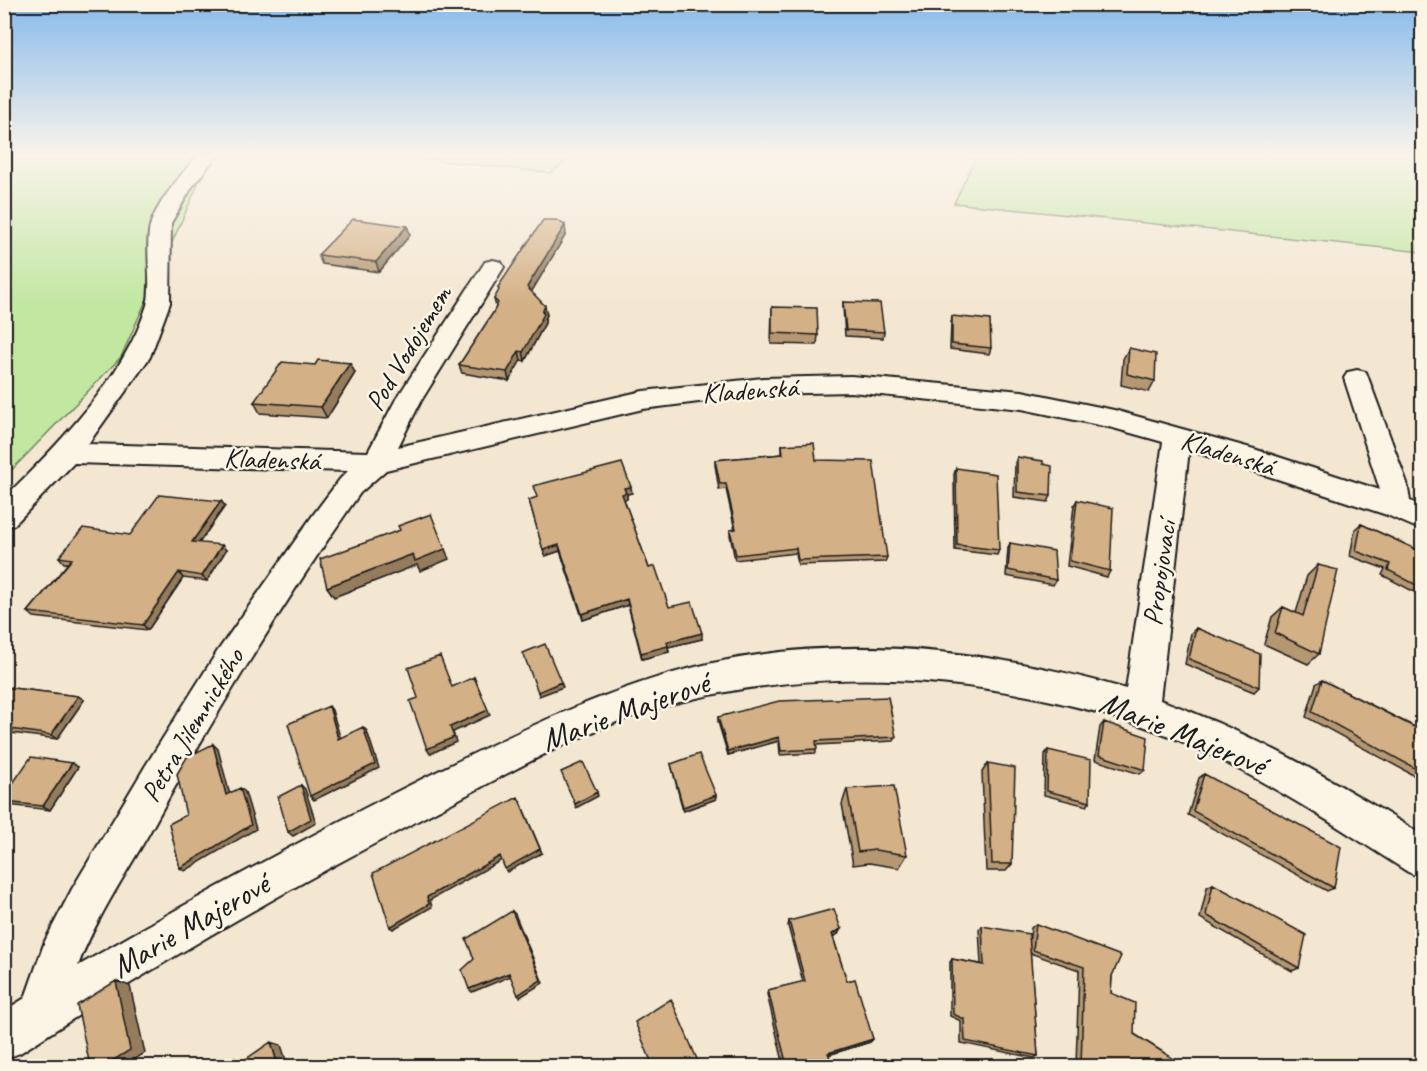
<svg xmlns="http://www.w3.org/2000/svg" width="1427" height="1071" viewBox="0 0 1427 1071" font-family="Caveat,sans-serif">
<style>
.green{fill:#c1e7a1;stroke:#6e825e;stroke-width:1.5}
.lines{fill:none;stroke-linecap:round;stroke-linejoin:round}
.street-casing{stroke:#1c1c1c;stroke-width:4}
.street{fill:#fcf5e5;fill-rule:evenodd}
.wall{fill:#b59772;stroke:#1c1c1c;stroke-width:1.5}
.shaded-wall{fill:#947b5d;stroke:#1c1c1c;stroke-width:1.5}
.building{fill:#d3b085;stroke:#1c1c1c;stroke-width:1.5}
.labels{text-anchor:middle;dominant-baseline:central;stroke-width:5;stroke-linejoin:round;paint-order:stroke}
.street-label{font-size:28px;fill:#1c1c1c;stroke:#fcf5e5}
.near-street-label{font-size:33px;fill:#1c1c1c;stroke:#fcf5e5}
</style>
<rect width="100%" height="100%" fill="#f4e7d2"/>
<filter id="ink" filterUnits="userSpaceOnUse"><feTurbulence type="fractalNoise" baseFrequency=".0167" numOctaves="2"/><feDisplacementMap in="SourceGraphic" scale="12" xChannelSelector="R" yChannelSelector="G"/><feConvolveMatrix kernelMatrix="1 2 1 2 8 2 1 2 1" color-interpolation-filters="sRGB"/></filter>
<g filter="url(#ink)">
<!-- green -->
<path class="green" d="M 5,155 L 211,155 L 121,357 L 5,477 Z
M 389,155 L 574,155 L 551,173 Z
M 977,155 L 1422,155 L 1422,252 L 954,203 Z"/>
<g class="lines">
<defs>
<path id="street" d="M 198,155 L 217,155 L 192,187 L 171,223 L 170,303 L 150,357 L 88,444 L 368,452 L 395,401 L 485,262 L 493,260 L 501,262 L 504,267 L 421,401 L 398,447 L 643,391 L 763,378 L 851,376 L 1022,391 L 1114,410 L 1254,449 L 1380,490 L 1344,378 L 1348,372 L 1357,370 L 1366,372 L 1407,483 L 1410,501 L 1422,506 L 1422,530 L 1387,515 L 1189,450 L 1160,700 C 1253,733 1339,783 1422,835 L 1422,878 L 1408,872 C 1331,822 1254,772 1169,736 C 1131,720 1091,710 1052,701 C 919,671 782,671 651,710 C 571,735 497,780 423,818 C 285,890 150,968 20,1053 L 4,1059 L 4,1011 L 25,998 L 45,941 L 72,889 L 146,765 L 217,652 L 313,515 L 340,479 L 348,471 L 74,463 L 14,525 L 4,528 L 4,498 C 57,446 125,377 147,305 C 153,283 144,244 151,223 C 158,202 183,172 198,155 ZM 851,392 L 1022,409 L 1113,428 L 1163,442 L 1126,689 C 992,650 846,633 708,664 C 608,687 517,732 426,777 C 308,836 192,900 78,966 C 92,926 125,875 147,837 C 212,719 282,604 360,493 L 386,470 L 643,409 L 763,394 Z"/>
</defs>
<!-- street casing -->
<use href="#street" class="street-casing"/>
<!-- street -->
<use href="#street" class="street"/>
</g>
<!-- wall -->
<path class="wall" d="M 407,226 L 410,235 L 379,272 L 322,264 L 318,255 Z
M 566,234 L 531,292 L 547,315 L 545,319 L 545,323 L 525,361 L 521,360 L 509,381 L 462,373 L 459,365 L 493,313 L 496,307 L 494,299 L 499,291 L 498,287 Z
M 843,302 L 884,332 L 883,338 L 845,336 L 843,307 Z
M 772,307 L 818,335 L 817,345 L 771,344 Z
M 952,316 L 991,348 L 989,354 L 950,349 L 951,322 Z
M 1129,348 L 1155,381 L 1149,392 L 1121,385 L 1123,359 Z
M 350,363 L 355,373 L 327,418 L 260,413 L 254,402 L 315,365 Z
M 782,445 L 816,460 L 887,557 L 885,562 L 798,565 L 796,553 L 735,560 L 730,535 L 730,530 L 735,530 L 726,489 L 719,490 L 715,465 L 715,460 L 782,454 Z
M 1017,457 L 1043,464 L 1051,496 L 1048,502 L 1014,497 L 1015,463 Z
M 956,468 L 999,550 L 997,555 L 955,550 L 954,474 Z
M 632,493 L 627,494 L 627,499 L 624,500 L 649,568 L 669,607 L 702,639 L 668,647 L 669,652 L 642,659 L 628,605 L 583,620 L 560,551 L 545,556 L 529,500 Z
M 1077,500 L 1110,571 L 1107,577 L 1067,566 L 1074,505 Z
M 221,501 L 225,506 L 199,543 L 226,550 L 207,581 L 183,578 L 148,630 L 34,617 L 28,612 L 68,563 L 64,563 L 59,557 L 130,535 Z
M 1361,524 L 1422,552 L 1422,596 L 1382,575 L 1385,569 L 1350,556 L 1355,529 Z
M 1010,543 L 1056,580 L 1053,585 L 1006,576 L 1008,548 Z
M 1318,565 L 1319,654 L 1308,664 L 1264,644 L 1272,617 L 1283,607 L 1296,613 L 1307,576 Z
M 1196,628 L 1259,687 L 1254,692 L 1185,664 L 1191,633 Z
M 1322,680 L 1419,729 L 1422,721 L 1422,780 L 1306,717 L 1316,684 Z
M 4,687 L 78,696 L 84,700 L 57,739 L 4,732 Z
M 718,717 L 896,737 L 894,741 L 816,745 L 816,753 L 780,755 L 779,741 L 728,755 L 718,722 Z
M 1104,722 L 1145,770 L 1140,774 L 1095,760 L 1100,727 Z
M 1048,750 L 1090,802 L 1087,806 L 1044,795 L 1045,754 Z
M 72,763 L 78,767 L 50,810 L 8,805 L 4,803 L 4,796 Z
M 988,763 L 1012,864 L 1006,871 L 986,871 L 982,772 Z
M 671,764 L 716,799 L 683,811 Z
M 1204,774 L 1334,888 L 1327,891 L 1188,815 L 1199,778 Z
M 847,789 L 907,855 L 899,868 L 869,863 L 853,865 L 842,804 Z
M 1213,884 L 1299,968 L 1292,971 L 1200,918 L 1207,887 Z
M 789,921 L 838,934 L 833,937 L 847,981 L 873,1039 L 870,1042 L 828,1055 L 831,1060 L 828,1063 L 817,1066 L 784,1066 L 767,994 L 768,990 L 803,982 L 788,926 Z
M 1036,924 L 1112,976 L 1111,993 L 1134,1034 L 1185,1066 L 1076,1066 L 1079,970 L 1030,953 L 1038,1056 L 1034,1058 L 961,1043 L 961,1021 L 950,1016 L 950,962 L 952,959 L 981,964 L 979,929 L 982,926 L 1029,944 L 1031,928 Z
M 1318,1060 L 1326,1066 L 1301,1066 L 1303,1063 Z"/>
<!-- shaded-wall -->
<path class="shaded-wall" d="M 565,225 L 566,234 L 529,296 L 527,287 Z
M 407,226 L 410,235 L 379,272 L 376,262 Z
M 545,306 L 547,315 L 545,319 L 545,323 L 525,361 L 523,352 Z
M 519,351 L 521,360 L 509,381 L 507,372 Z
M 350,363 L 355,373 L 327,418 L 321,407 Z
M 631,487 L 632,493 L 627,494 L 627,499 L 622,500 L 622,494 L 624,488 Z
M 221,501 L 225,506 L 196,547 L 192,542 Z
M 222,545 L 226,550 L 207,581 L 202,576 Z
M 559,545 L 560,551 L 545,556 L 543,550 Z
M 445,549 L 449,559 L 420,571 L 417,565 L 334,597 L 327,587 L 413,554 Z
M 179,572 L 183,578 L 148,630 L 143,625 Z
M 627,599 L 628,605 L 583,620 L 582,614 Z
M 702,633 L 702,639 L 668,647 L 669,652 L 642,659 L 641,653 L 667,642 Z
M 474,677 L 490,715 L 453,732 L 456,742 L 430,754 L 427,749 L 450,727 Z
M 561,682 L 563,687 L 539,696 L 538,692 Z
M 78,696 L 84,700 L 57,739 L 51,735 Z
M 329,706 L 332,710 L 342,743 L 338,739 Z
M 363,727 L 367,731 L 379,768 L 314,800 L 310,796 Z
M 779,737 L 779,741 L 728,755 L 728,751 Z
M 213,744 L 218,749 L 231,799 L 226,795 Z
M 72,763 L 78,767 L 50,810 L 43,806 Z
M 301,785 L 305,789 L 316,823 L 293,836 L 288,832 Z
M 240,788 L 245,792 L 256,829 L 185,871 L 180,868 Z
M 597,792 L 598,796 L 576,808 L 575,804 Z
M 716,795 L 716,799 L 683,811 L 683,807 Z
M 520,801 L 542,853 L 507,872 L 505,869 Z
M 500,856 L 502,860 L 430,900 L 432,907 L 393,929 L 390,927 L 427,897 Z
M 512,911 L 515,914 L 543,983 L 520,997 L 518,995 Z
M 841,929 L 838,934 L 830,939 L 832,934 Z
M 509,973 L 511,976 L 472,992 L 469,989 Z
M 116,981 L 130,986 L 145,1053 L 124,1066 L 104,1066 Z
M 873,1039 L 870,1042 L 825,1056 L 828,1053 Z
M 271,1042 L 281,1045 L 288,1066 L 278,1066 Z
M 234,1058 L 246,1061 L 237,1065 Z
M 831,1060 L 828,1063 L 817,1066 L 811,1066 Z"/>
<!-- building -->
<path class="building" d="M 353,219 L 407,226 L 376,262 L 318,255 Z
M 543,220 L 556,220 L 565,225 L 527,287 L 545,306 L 542,312 L 544,314 L 523,352 L 519,351 L 507,372 L 459,365 L 493,313 L 498,303 L 494,299 L 499,290 L 498,287 Z
M 843,302 L 880,303 L 884,332 L 846,330 Z
M 772,307 L 817,308 L 818,335 L 772,333 Z
M 952,316 L 990,320 L 991,348 L 952,344 Z
M 1129,348 L 1156,354 L 1155,381 L 1127,374 Z
M 318,360 L 350,363 L 321,407 L 254,402 L 282,362 L 315,365 Z
M 814,443 L 816,460 L 873,461 L 887,557 L 798,560 L 796,548 L 736,555 L 730,530 L 736,529 L 726,484 L 720,484 L 715,460 L 783,454 L 782,445 Z
M 1017,457 L 1043,461 L 1043,464 L 1052,466 L 1051,496 L 1017,492 Z
M 622,463 L 631,487 L 624,488 L 626,493 L 622,494 L 649,568 L 655,566 L 669,607 L 692,602 L 702,633 L 667,642 L 668,646 L 641,653 L 627,599 L 582,614 L 559,545 L 543,550 L 529,500 L 537,497 L 533,486 Z
M 956,468 L 996,474 L 999,550 L 957,545 Z
M 159,495 L 221,501 L 192,542 L 222,545 L 202,576 L 179,572 L 143,625 L 28,612 L 72,559 L 59,557 L 83,528 L 130,535 Z
M 1077,500 L 1113,508 L 1110,571 L 1070,561 Z
M 431,514 L 445,549 L 415,561 L 413,554 L 327,587 L 320,559 L 400,530 L 398,526 Z
M 1361,524 L 1422,552 L 1422,588 L 1388,570 L 1390,564 L 1356,551 Z
M 1010,543 L 1054,551 L 1056,580 L 1008,570 Z
M 1318,565 L 1338,570 L 1319,654 L 1275,633 L 1283,607 L 1303,616 Z
M 1196,628 L 1260,654 L 1259,687 L 1189,659 Z
M 545,644 L 561,682 L 538,692 L 523,653 Z
M 440,656 L 452,687 L 474,677 L 488,710 L 450,727 L 454,737 L 427,749 L 410,701 L 418,698 L 408,668 Z
M 1322,680 L 1422,731 L 1422,772 L 1312,712 Z
M 4,687 L 78,696 L 51,735 L 4,728 Z
M 888,697 L 896,737 L 816,741 L 817,749 L 781,751 L 779,737 L 728,751 L 718,717 L 779,701 Z
M 329,706 L 338,739 L 363,727 L 375,764 L 310,796 L 288,724 Z
M 1104,722 L 1148,737 L 1145,770 L 1099,755 Z
M 213,744 L 226,795 L 240,788 L 251,825 L 180,868 L 169,824 L 186,815 L 177,774 L 187,757 Z
M 1048,750 L 1091,760 L 1090,802 L 1047,791 Z
M 699,754 L 716,795 L 683,807 L 671,764 Z
M 31,757 L 72,763 L 43,806 L 4,802 L 4,796 Z
M 583,762 L 597,792 L 575,804 L 561,772 Z
M 988,763 L 1015,768 L 1012,864 L 992,864 Z
M 1204,774 L 1341,847 L 1334,888 L 1193,811 Z
M 301,785 L 311,819 L 288,832 L 278,797 Z
M 894,786 L 907,855 L 875,850 L 858,852 L 847,789 Z
M 518,797 L 540,849 L 505,869 L 500,856 L 427,897 L 429,904 L 390,927 L 373,873 Z
M 1213,884 L 1306,935 L 1299,968 L 1206,915 Z
M 834,909 L 841,929 L 832,934 L 847,981 L 855,979 L 873,1039 L 828,1053 L 831,1060 L 811,1066 L 787,1066 L 768,990 L 805,981 L 789,921 Z
M 512,911 L 541,980 L 518,995 L 509,973 L 469,989 L 462,970 L 474,959 L 466,939 Z
M 1036,924 L 1121,956 L 1112,976 L 1111,993 L 1135,1003 L 1134,1034 L 1185,1066 L 1081,1066 L 1084,967 L 1033,950 Z
M 982,926 L 1029,934 L 1038,1056 L 965,1041 L 964,1019 L 953,1014 L 952,959 L 984,965 Z
M 116,981 L 130,1050 L 104,1066 L 90,1066 L 77,1005 Z
M 671,999 L 700,1066 L 653,1066 L 635,1022 Z
M 271,1042 L 278,1066 L 221,1066 L 234,1058 L 237,1065 Z
M 1318,1060 L 1326,1066 L 1315,1066 Z"/>
</g>
<!-- sky -->
<linearGradient id="sky" x2="0" y2="1"><stop stop-color="#88bbec"/><stop offset="0.51" stop-color="#faf4eb"/><stop offset="1" stop-color="#faf4eb" stop-opacity="0"/></linearGradient>
<rect width="1427" height="305" fill="url(#sky)"/>
<g class="labels">
<!-- street labels -->
<g class="street-label">
<text transform="translate(408 348) rotate(-59)">Pod Vodojemem</text>
<text transform="translate(750 390) rotate(-4)">Kladenská</text>
<text transform="translate(1228 453) rotate(17)">Kladenská</text>
<text transform="translate(272 459) rotate(2)">Kladenská</text>
<text transform="translate(1159 573) rotate(-82)">Propojovací</text>
<text transform="translate(192 725) rotate(-59)">Petra Jilemnického</text>
</g>
<!-- near-street labels -->
<g class="near-street-label">
<text transform="translate(625 711) rotate(-20)">Marie Majerové</text>
<text transform="translate(1183 733) rotate(22)">Marie Majerové</text>
<text transform="translate(190 925) rotate(-30)">Marie Majerové</text>
</g>
</g>
<!-- margin -->
<rect width="1427" height="1071" fill="none" stroke="#fcf5e5" stroke-width="24"/>
<rect x="12" y="12" width="1403" height="1047" fill="none" stroke="#1c1c1c" stroke-width="2" filter="url(#ink)"/>
</svg>
